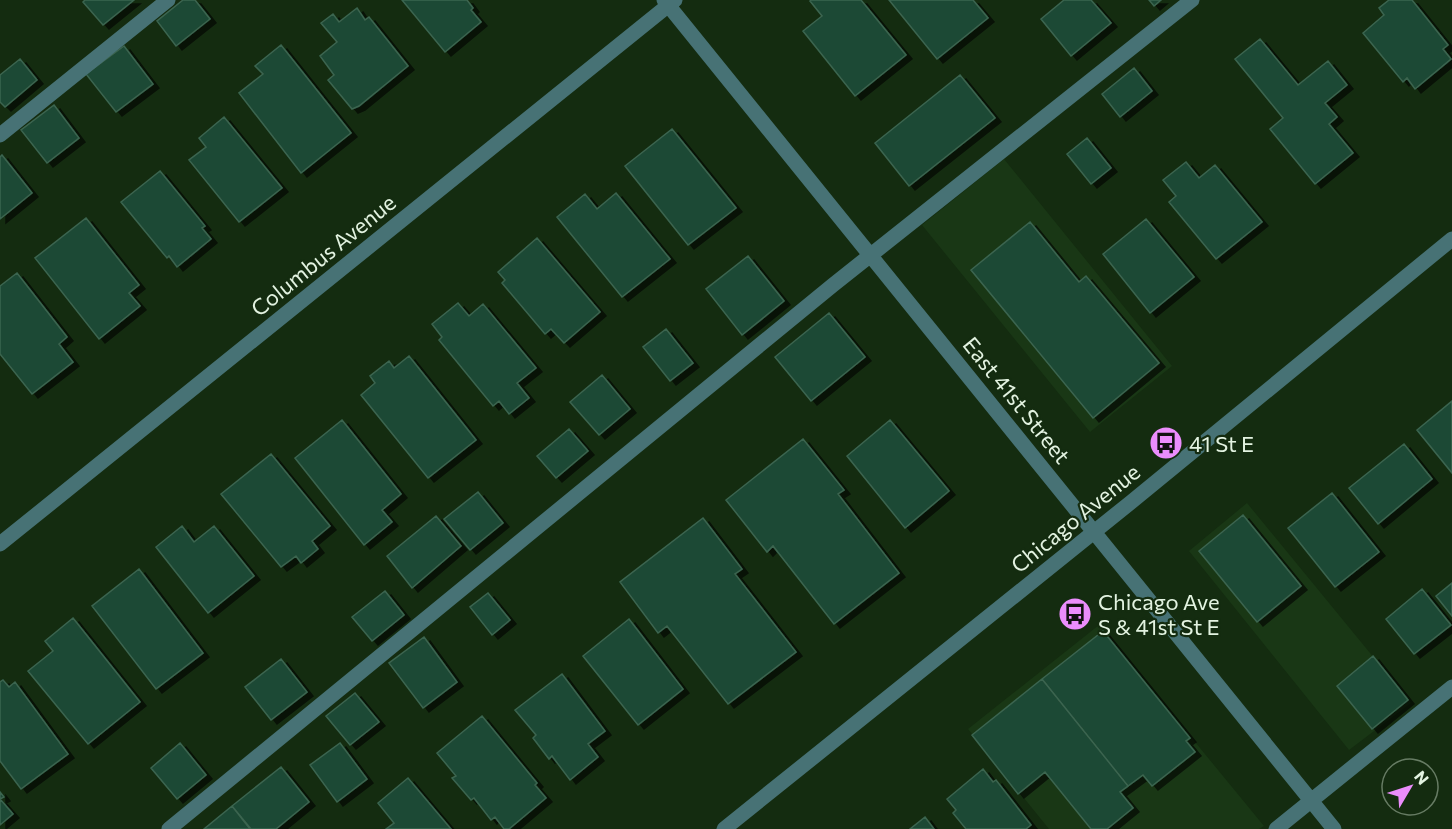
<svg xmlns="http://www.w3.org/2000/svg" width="1452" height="829" viewBox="0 0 1452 829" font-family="Commissioner,sans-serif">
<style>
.built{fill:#193715}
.building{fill:#1f4834;stroke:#3b6550;stroke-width:1.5;filter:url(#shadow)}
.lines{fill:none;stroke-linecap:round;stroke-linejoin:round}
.minor{stroke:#477275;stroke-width:15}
.labels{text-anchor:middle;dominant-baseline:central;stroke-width:4.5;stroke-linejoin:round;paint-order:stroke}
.street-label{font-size:22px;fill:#e3f3e1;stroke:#142c10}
.poi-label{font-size:22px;fill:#e3f3e1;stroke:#142c10;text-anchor:start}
</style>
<defs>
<filter id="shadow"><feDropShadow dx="6" dy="4" stdDeviation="0" flood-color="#0009"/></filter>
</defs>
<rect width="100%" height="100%" fill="#142c10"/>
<!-- built -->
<path class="built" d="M 1004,159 L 1172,366 L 1090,432 L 922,225 Z
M 1247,503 L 1411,703 L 1349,750 L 1189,551 Z
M 1099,625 L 1264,826 L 1259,829 L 1049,829 L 968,729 Z"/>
<!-- building -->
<path class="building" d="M 85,0 L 134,0 L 103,25 L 83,2 Z
M 183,0 L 195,0 L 210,19 L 176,46 L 157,21 Z
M 402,0 L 467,0 L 473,8 L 471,10 L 481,22 L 445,52 Z
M 811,0 L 861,0 L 906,55 L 855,96 L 803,31 L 822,16 L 810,1 Z
M 889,0 L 973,0 L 988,18 L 937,59 Z
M 1064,0 L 1091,0 L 1111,23 L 1071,56 L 1041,19 Z
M 1149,0 L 1161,0 L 1154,6 Z
M 1389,0 L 1412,0 L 1448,45 L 1443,49 L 1451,59 L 1415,89 L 1407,78 L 1403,82 L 1363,33 L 1384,15 L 1379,8 Z
M 357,8 L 365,20 L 369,17 L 408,66 L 359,106 L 352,109 L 328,80 L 334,75 L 320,56 L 337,42 L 321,23 L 333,14 L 339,22 Z
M 1260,39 L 1298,85 L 1328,61 L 1347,85 L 1325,103 L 1337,117 L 1329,124 L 1353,153 L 1315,184 L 1270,129 L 1283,118 L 1235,59 Z
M 281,45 L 351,133 L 301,173 L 239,93 L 263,74 L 255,66 Z
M 124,46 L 153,84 L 116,112 L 86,74 Z
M 20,59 L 37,80 L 5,107 L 0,102 L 0,75 Z
M 1134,68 L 1152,91 L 1120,117 L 1102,94 Z
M 960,75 L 995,118 L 909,186 L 875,143 Z
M 54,105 L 79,138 L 47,163 L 21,130 Z
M 224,117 L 282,188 L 239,222 L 189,160 L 206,147 L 199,138 Z
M 672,129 L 736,208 L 688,245 L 625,166 Z
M 1087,138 L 1111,168 L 1091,184 L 1067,154 Z
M 2,155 L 32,193 L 0,219 L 0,157 Z
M 1186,162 L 1199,178 L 1215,165 L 1262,222 L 1216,259 L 1169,202 L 1176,196 L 1163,180 Z
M 160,171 L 205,226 L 202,228 L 211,239 L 177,267 L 169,256 L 167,258 L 121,202 Z
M 616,193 L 670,259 L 622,297 L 557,217 L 585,194 L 597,209 Z
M 86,218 L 139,285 L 129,293 L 140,306 L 99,339 L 35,258 Z
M 1146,219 L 1194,277 L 1150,313 L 1103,254 Z
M 1030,222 L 1079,282 L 1086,276 L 1159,363 L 1093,418 L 971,270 Z
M 537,238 L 600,312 L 564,343 L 551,329 L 545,334 L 502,283 L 505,280 L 498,272 Z
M 748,256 L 784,301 L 742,335 L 706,289 Z
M 17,273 L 67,337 L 59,344 L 73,362 L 32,394 L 0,354 L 0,286 Z
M 458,303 L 469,316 L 483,304 L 536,368 L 517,383 L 529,398 L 509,414 L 499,401 L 493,406 L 439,340 L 442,337 L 432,324 Z
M 829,313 L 865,357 L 811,401 L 775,357 Z
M 666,329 L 693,363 L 670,381 L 643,347 Z
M 409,356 L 476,440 L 428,478 L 361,395 L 375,383 L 370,376 L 389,361 L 394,368 Z
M 602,375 L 630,409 L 599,435 L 570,402 Z
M 1452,401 L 1452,473 L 1417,430 Z
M 342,420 L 401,494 L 382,510 L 392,522 L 364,545 L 295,458 Z
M 890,420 L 949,491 L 905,528 L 847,456 Z
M 569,429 L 588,451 L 556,478 L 537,456 Z
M 803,439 L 844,490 L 838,494 L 899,573 L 834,624 L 773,546 L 767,552 L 726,500 Z
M 1404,444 L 1432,479 L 1378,524 L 1349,488 Z
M 271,454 L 330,526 L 312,541 L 318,549 L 301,563 L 296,556 L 281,567 L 221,494 Z
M 478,492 L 503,523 L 470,550 L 444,519 Z
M 1332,493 L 1379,552 L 1335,587 L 1288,528 Z
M 1243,515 L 1301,586 L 1257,622 L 1199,551 Z
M 436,516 L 461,546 L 412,588 L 387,556 Z
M 703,518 L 742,569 L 735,574 L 796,652 L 728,704 L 667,626 L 658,633 L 620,582 Z
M 182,526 L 194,542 L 214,526 L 254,576 L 208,613 L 156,547 Z
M 139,569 L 203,653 L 156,689 L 92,606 Z
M 1452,583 L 1452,616 L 1436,596 Z
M 1422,589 L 1451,625 L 1414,654 L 1386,619 Z
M 385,591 L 404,615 L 372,641 L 352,617 Z
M 488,593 L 510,620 L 492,635 L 470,607 Z
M 73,618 L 140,702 L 88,744 L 28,671 L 53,651 L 45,641 Z
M 629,619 L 683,689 L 638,725 L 583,656 Z
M 1103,631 L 1190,738 L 1186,741 L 1195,752 L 1152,786 L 1143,775 L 1128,786 L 1042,679 Z
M 424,637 L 457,682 L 423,708 L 389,663 Z
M 1373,656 L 1408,700 L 1372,729 L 1337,686 Z
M 281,659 L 307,692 L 271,720 L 245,687 Z
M 562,674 L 605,731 L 588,744 L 598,757 L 570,780 L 552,756 L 549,759 L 533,738 L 536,735 L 515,710 Z
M 1042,679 L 1128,786 L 1120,792 L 1133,808 L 1107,829 L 1091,829 L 1045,772 L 1018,794 L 972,735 Z
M 3,680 L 9,687 L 15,682 L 68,754 L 21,789 L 0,761 L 0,682 Z
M 355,693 L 379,722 L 350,745 L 326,716 Z
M 482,716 L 537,783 L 535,785 L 546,798 L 509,829 L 504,829 L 495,817 L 491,820 L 474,798 L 471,800 L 452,778 L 456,776 L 437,753 Z
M 180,743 L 206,775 L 177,799 L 151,768 Z
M 340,743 L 367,779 L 337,802 L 310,765 Z
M 281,767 L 309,802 L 276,829 L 251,829 L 232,806 Z
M 983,769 L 993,782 L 996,780 L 1031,825 L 1026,829 L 966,829 L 953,813 L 956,810 L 947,799 Z
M 408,778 L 451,829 L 386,829 L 394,823 L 378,803 Z
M 0,792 L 4,797 L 0,799 L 13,814 L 0,825 Z
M 232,806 L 250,829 L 204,829 Z
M 925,817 L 934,829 L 910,829 Z"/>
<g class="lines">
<!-- minor -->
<path class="minor" d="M 664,0 L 1334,829
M 0,135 L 168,0
M 0,544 L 675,0
M 169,829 L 833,285 L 1192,0
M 724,829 L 1130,503 L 1452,239
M 1276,829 L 1452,687"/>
</g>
<!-- icons -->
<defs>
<symbol id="bus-disc" viewBox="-11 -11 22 22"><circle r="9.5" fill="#eb8dfc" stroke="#142c10"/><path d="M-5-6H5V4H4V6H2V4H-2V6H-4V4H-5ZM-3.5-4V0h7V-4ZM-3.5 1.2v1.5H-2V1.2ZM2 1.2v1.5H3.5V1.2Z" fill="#111"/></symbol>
</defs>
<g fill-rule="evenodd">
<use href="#bus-disc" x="1147" y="424" width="38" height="38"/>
<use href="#bus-disc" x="1056" y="595" width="38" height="38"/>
</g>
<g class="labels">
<!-- street labels -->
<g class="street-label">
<text transform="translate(323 255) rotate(-39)">Columbus Avenue</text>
<text transform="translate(1017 400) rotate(51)">East 41st Street</text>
<text transform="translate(1075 518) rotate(-39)">Chicago Avenue</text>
</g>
<!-- poi labels -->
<g class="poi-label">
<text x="1189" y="443">41 St E</text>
<text x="1098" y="601">Chicago Ave<tspan x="1098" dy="25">S &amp; 41st St E</tspan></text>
</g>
</g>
<!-- north arrow -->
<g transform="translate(1410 787) rotate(51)"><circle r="28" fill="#142c10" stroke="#677c64" stroke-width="1.5"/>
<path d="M0-4.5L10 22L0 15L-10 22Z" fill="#eb8dfc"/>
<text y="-9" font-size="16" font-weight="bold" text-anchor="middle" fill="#e3f3e1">N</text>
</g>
</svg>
